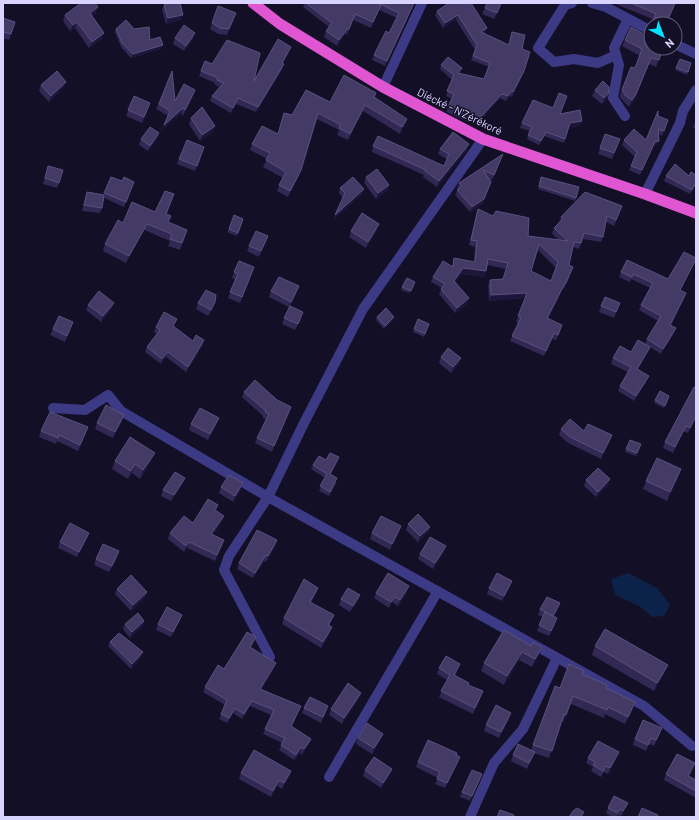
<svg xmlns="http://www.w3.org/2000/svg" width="699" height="820" viewBox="0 0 699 820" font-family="Barlow,sans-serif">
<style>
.water{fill:#0c2248}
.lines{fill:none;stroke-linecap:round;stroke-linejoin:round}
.minor{stroke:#3d3a85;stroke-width:10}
.trunk{stroke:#e055d1;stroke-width:11}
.wall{fill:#312854;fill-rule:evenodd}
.shaded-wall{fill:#1d163a}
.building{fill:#433a66;stroke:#5a527e;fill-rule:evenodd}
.labels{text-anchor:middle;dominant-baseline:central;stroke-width:3;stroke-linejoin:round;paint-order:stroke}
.street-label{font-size:11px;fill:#d9d4ff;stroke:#130f26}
</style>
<rect width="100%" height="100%" fill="#130f26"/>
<!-- water -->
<path class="water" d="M 628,573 L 657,588 L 670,605 L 664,616 L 652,617 L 639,606 L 615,595 L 611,579 Z"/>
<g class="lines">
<!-- minor -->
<path class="minor" d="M 572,3 L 565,5 L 538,48 L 554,62 L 574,59 L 598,63 L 616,55
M 592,3 L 606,7 L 651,31
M 675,44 L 696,54
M 383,87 L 422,3
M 625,116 L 613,98 L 619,65 L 614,48 L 628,19
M 645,194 L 680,123 L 683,111 L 696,90
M 53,408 L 85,410 L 108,395 L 121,411 L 268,497 L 644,706 L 692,746
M 270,657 L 224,570 L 229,556 L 268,497 L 304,423 L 363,309 L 483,139
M 329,777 L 438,591
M 470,817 L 494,763 L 523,729 L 557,658"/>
<!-- trunk -->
<path class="trunk" d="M 253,3 L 280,24 L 383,87 L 483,139 L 645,194 L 696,213"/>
</g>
<!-- wall -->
<path class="wall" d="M 305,3 L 338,3 L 340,4 L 414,3 L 385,66 L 372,60 L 374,55 L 389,33 L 397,18 L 379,10 L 371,28 L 353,20 L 347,35 L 345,34 L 337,46 L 324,37 L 326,31 L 329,27 L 303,7 Z
M 449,3 L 487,28 L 485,32 L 484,33 L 508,45 L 512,32 L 522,49 L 522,76 L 512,97 L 510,96 L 506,101 L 500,98 L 477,124 L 469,121 L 469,122 L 446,112 L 452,99 L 446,96 L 452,80 L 440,69 L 441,65 L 460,73 L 484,79 L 489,67 L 471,60 L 475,50 L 456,20 L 443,28 L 435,15 L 437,11 Z
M 502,3 L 494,19 L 482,14 L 485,8 Z
M 613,3 L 676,3 L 666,24 L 652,24 L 653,20 L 650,18 Z
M 164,5 L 181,20 L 166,24 L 162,10 Z
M 218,6 L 236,13 L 227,35 L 218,34 L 210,29 Z
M 96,13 L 92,16 L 104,33 L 102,39 L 89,48 L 75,28 L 70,31 L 63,21 L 65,15 Z
M 3,18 L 15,22 L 9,40 L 3,38 Z
M 116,29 L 134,29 L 150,40 L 161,49 L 131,58 L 121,47 L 115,32 Z
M 647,36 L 663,48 L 656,67 L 649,64 L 634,101 L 629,107 L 624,102 L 620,97 L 620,94 L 623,87 L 635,68 L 640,56 L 622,46 L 625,40 Z
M 175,38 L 193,39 L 184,51 L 173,44 Z
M 289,52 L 283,63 L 282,70 L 256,112 L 236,104 L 231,113 L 210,101 L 212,96 L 219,87 L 215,85 L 215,83 L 199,76 L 205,61 L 254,81 Z
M 680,59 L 691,63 L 687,75 L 675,70 Z
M 172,71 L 175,101 L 195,90 L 193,96 L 183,116 L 181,113 L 161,131 L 168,116 L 156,109 Z
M 41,85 L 64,87 L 49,102 L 39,91 Z
M 595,90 L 609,93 L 607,99 L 602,104 L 592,96 Z
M 134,96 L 150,103 L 142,123 L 126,116 Z
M 375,97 L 405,125 L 400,134 L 363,111 L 348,140 L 337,135 L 339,130 L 317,119 L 299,176 L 288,197 L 277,191 L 279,185 L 283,178 L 263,167 L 267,159 L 250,150 L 252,144 L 278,134 L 284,113 L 292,115 L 330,102 Z
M 560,114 L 580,126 L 569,127 L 564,143 L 544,136 L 539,145 L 527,139 L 530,131 L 520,128 L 522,123 Z
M 658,116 L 668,120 L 662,136 L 659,134 L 657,146 L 653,146 L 640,175 L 629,170 L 635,157 L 622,145 L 624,140 L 646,140 Z
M 191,118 L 213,132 L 200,141 L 189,124 Z
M 696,120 L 696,129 L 693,127 Z
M 605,134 L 620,139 L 612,159 L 598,154 Z
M 141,139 L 157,139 L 148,151 L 139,145 Z
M 187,140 L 204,147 L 195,171 L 177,164 Z
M 373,146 L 444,166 L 447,159 L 438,154 L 440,149 L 467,150 L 437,187 L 423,177 L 424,175 L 372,152 Z
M 503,154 L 492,180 L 489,179 L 483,204 L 470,212 L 455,195 L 458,189 L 457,188 L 459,183 Z
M 48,166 L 59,183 L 57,188 L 43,184 Z
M 696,175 L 696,184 L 690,194 L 664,181 L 666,176 L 689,176 Z
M 111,177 L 122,181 L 134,182 L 124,207 L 104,198 L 102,208 L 100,213 L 82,211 L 85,198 L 87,192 L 104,195 Z
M 366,177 L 389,185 L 387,191 L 376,199 L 364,183 Z
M 541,177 L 579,187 L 575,201 L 538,189 Z
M 340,188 L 362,194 L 333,220 L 343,198 L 339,193 Z
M 622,206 L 614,226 L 606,222 L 603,237 L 601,242 L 583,239 L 579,249 L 573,247 L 569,265 L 573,267 L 564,289 L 563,288 L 548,319 L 560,331 L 556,340 L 552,339 L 544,356 L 510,341 L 518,323 L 516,322 L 525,298 L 489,301 L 488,286 L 490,280 L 503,279 L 506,269 L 487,265 L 486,271 L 484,277 L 461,274 L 455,282 L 469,298 L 467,304 L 455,313 L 439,294 L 442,288 L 431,282 L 433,277 L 452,266 L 454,258 L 474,262 L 475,247 L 469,245 L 476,215 L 478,209 L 528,236 L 559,240 L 552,234 L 554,228 L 559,222 L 561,217 ZM 538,250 L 556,268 L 551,281 L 531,271 Z
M 155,212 L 166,214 L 169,223 L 187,230 L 180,250 L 168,246 L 170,241 L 144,230 L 126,263 L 103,251 L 105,244 L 123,223 Z
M 243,219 L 237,236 L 227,232 L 229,229 Z
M 377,230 L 366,248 L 349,237 L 351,231 Z
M 268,236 L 266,242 L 259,257 L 247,251 L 249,246 Z
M 694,264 L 680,290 L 684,299 L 671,325 L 674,333 L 661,354 L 650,347 L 648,352 L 638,369 L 647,381 L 634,401 L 618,391 L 620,386 L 628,372 L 611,364 L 613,358 L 631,352 L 645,344 L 647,339 L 658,321 L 639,310 L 641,305 L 650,288 L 631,279 L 630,282 L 619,277 L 621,272 L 668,279 Z
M 234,272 L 252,273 L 240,303 L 228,298 L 235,280 L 232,278 Z
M 415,282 L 409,293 L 401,290 L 402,287 Z
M 299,286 L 297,292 L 290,306 L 301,318 L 295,330 L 282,324 L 289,307 L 269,297 L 271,291 Z
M 198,303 L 213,308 L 208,316 L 196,309 Z
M 620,303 L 614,318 L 599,312 L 601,306 Z
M 88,305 L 112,308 L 101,322 L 86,310 Z
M 377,317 L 393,320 L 384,329 L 376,320 Z
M 177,319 L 173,326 L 193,341 L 203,345 L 186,372 L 166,357 L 161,364 L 145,352 L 147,347 L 157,334 L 154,332 L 156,327 Z
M 418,319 L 429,324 L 424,337 L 413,332 Z
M 73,322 L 65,342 L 50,335 L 53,329 Z
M 441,357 L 459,364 L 451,373 L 439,363 Z
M 696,388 L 696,417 L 688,433 L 683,431 L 673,453 L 663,448 L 665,442 Z
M 244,392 L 277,400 L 291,407 L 272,452 L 255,443 L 257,438 L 266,420 L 263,418 L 263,416 L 242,397 Z
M 669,396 L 664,408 L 654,403 L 655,400 Z
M 122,421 L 113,438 L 95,429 L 97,423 Z
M 191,424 L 216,424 L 208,440 L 189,430 Z
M 88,427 L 78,451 L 57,441 L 56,444 L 39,437 L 41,431 Z
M 561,429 L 584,431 L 612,435 L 601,459 L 568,443 L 559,435 Z
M 630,440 L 641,444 L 636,456 L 625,452 Z
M 326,460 L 337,462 L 330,475 L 336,483 L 329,496 L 319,491 L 325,478 L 311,469 L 313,465 Z
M 115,461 L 151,461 L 140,479 L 132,473 L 128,479 L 112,469 Z
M 185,478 L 182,484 L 171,501 L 161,496 L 163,490 Z
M 678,478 L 667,501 L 643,489 L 646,481 Z
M 610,479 L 608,485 L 596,497 L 584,486 L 586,480 Z
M 221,487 L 241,489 L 233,502 L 219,493 Z
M 216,511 L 221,522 L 213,535 L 224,540 L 215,561 L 187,548 L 184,552 L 168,539 L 170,533 L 193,523 Z
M 408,524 L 428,532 L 418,542 L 406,530 Z
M 399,532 L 390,550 L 370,539 L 372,533 Z
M 87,538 L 77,557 L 58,548 L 60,542 Z
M 277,540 L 275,546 L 266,562 L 264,561 L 253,578 L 237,569 L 239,563 Z
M 446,546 L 444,552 L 433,569 L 418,559 L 420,554 Z
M 117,557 L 109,572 L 94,565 L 96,559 Z
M 512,581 L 510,586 L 502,601 L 487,594 L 489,588 Z
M 117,589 L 147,592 L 145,597 L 131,611 L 115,594 Z
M 407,592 L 398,606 L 392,602 L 389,608 L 374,598 L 376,593 Z
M 316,593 L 311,603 L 334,615 L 329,626 L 330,633 L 321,648 L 282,624 L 284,618 Z
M 360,595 L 357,600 L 350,612 L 339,605 L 341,599 Z
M 540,609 L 558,609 L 554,616 L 555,624 L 549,636 L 537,631 L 543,617 L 538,615 Z
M 182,615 L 180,620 L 171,637 L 156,630 L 158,624 Z
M 144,621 L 142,627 L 130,638 L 123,629 L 125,624 Z
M 504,630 L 539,655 L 532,667 L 519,660 L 504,685 L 481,671 L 484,663 Z
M 110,642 L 141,657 L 131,669 L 108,646 Z
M 254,643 L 251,648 L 274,668 L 261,690 L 301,706 L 292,726 L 311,739 L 309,744 L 302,755 L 300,753 L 294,760 L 279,750 L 282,743 L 263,734 L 271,715 L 250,706 L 242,719 L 233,713 L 227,723 L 219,719 L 225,705 L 203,692 L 205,687 Z
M 595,646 L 668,665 L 664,674 L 654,691 L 592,655 Z
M 460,664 L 455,676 L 468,685 L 481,696 L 473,714 L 439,697 L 447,680 L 437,674 L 439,668 Z
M 582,674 L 606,688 L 633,709 L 625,724 L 605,714 L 604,718 L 571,704 L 563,722 L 561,722 L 549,758 L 534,753 L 527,769 L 511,761 L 513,755 L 531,750 L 555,686 L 560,688 Z
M 359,698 L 342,724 L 329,715 L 331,709 Z
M 328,706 L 321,723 L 302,713 L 304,708 Z
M 509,719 L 499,738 L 484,731 L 486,725 Z
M 662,728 L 654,746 L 649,744 L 646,751 L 633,745 L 635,739 Z
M 358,738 L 381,739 L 372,754 L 356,744 Z
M 619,752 L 608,774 L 604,772 L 601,777 L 591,771 L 593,767 L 586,763 L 588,758 Z
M 456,755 L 458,762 L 445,788 L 435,784 L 438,778 L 416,767 L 418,762 Z
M 695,763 L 693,769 L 689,777 L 696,780 L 696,798 L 664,780 L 666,774 Z
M 392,769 L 390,775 L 381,788 L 363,776 L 365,770 Z
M 291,771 L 289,777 L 282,789 L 277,786 L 271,797 L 239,779 L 241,773 Z
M 482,774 L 470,801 L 460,797 L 462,792 Z
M 628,803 L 625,808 L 621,816 L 618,815 L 616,817 L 612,817 L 606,813 L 608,808 Z"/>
<!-- shaded-wall -->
<path class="shaded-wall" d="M 414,3 L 413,7 L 385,66 L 387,61 Z
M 501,3 L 502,3 L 494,19 L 497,13 Z
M 98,7 L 96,13 L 88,19 L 90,13 Z
M 183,15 L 181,20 L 166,24 L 168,18 Z
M 458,15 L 456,20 L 443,28 L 445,23 Z
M 77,22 L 75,28 L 70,31 L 73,25 Z
M 487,28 L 485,32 L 479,36 L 481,32 Z
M 347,29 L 345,34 L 337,46 L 339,40 Z
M 104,33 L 102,39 L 89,48 L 92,42 Z
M 195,33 L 193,39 L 184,51 L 186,46 Z
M 163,45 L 161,49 L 131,58 L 133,54 Z
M 291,47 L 289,52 L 280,68 L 282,63 Z
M 284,64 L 282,70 L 256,112 L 258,107 Z
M 649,64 L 634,101 L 629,107 L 632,100 Z
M 524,71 L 522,76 L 512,97 L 513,92 Z
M 66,82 L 64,87 L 49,102 L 51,96 Z
M 195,90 L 193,96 L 183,116 L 185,110 Z
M 512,91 L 510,96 L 506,101 L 508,96 Z
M 609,93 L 607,99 L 602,104 L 604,98 Z
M 502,94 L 500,98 L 477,124 L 479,119 Z
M 238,98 L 236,104 L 231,113 L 233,108 Z
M 365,105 L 363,111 L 348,140 L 350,134 Z
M 183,108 L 181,113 L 161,131 L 164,125 Z
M 407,119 L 405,125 L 400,134 L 402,127 Z
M 582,121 L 580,126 L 568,127 L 570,123 Z
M 215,126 L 213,132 L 200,141 L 202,135 Z
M 159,133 L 157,139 L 148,151 L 150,146 Z
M 659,141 L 657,146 L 653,146 L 640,175 L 655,142 Z
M 469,144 L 467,150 L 437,187 L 439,181 Z
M 301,170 L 299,176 L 288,197 L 290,191 Z
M 491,182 L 483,204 L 470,212 L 472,207 Z
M 389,185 L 387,191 L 376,199 L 378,193 Z
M 364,189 L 362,194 L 333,220 L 335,215 Z
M 147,224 L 144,230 L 126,263 L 129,256 Z
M 379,224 L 377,230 L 366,248 L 368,242 Z
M 268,236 L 266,242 L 259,257 L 261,251 Z
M 696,259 L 694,264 L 678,295 L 680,290 Z
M 463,268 L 486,271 L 484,277 L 461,274 L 452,287 L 454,281 Z
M 565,283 L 563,288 L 545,324 L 547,318 Z
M 299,286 L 297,292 L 289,307 L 291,302 Z
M 527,293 L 525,298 L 489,301 L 491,295 Z
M 686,293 L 684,299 L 668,330 L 670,325 Z
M 469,298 L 467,304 L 455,313 L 457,308 Z
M 215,302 L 213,308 L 208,316 Z
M 114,303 L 112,308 L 101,322 L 103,316 Z
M 394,317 L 393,320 L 384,329 L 385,326 Z
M 676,328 L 674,333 L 661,354 L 663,349 Z
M 204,340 L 203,345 L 186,372 L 188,367 Z
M 650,347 L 648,352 L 635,374 L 637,369 Z
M 168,352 L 166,357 L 161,364 L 162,359 Z
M 461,358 L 459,364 L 451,373 L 453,367 Z
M 649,376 L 647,381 L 634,401 L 636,396 Z
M 291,407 L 289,412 L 272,452 L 274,446 Z
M 124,415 L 122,421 L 113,438 L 115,432 Z
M 696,416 L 696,417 L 688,433 L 690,428 Z
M 219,418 L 208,440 L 210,434 Z
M 612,435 L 610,441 L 601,459 L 603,453 Z
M 155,453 L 151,461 L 140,479 L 143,470 Z
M 339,457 L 337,462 L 328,479 L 330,474 Z
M 135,464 L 132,473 L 128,479 L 131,471 Z
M 681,469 L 678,478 L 667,501 L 670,492 Z
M 185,478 L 182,484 L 171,501 L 174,495 Z
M 610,479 L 608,485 L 596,497 L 598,492 Z
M 243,483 L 241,489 L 233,502 L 235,496 Z
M 224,516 L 221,522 L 209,540 L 211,534 Z
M 401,526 L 399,532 L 390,550 L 392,544 Z
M 430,527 L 428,532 L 418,542 L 420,536 Z
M 89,533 L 87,538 L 77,557 L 79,552 Z
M 277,540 L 275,546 L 266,562 L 268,556 Z
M 189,542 L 187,548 L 184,552 L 186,546 Z
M 446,546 L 444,552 L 433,569 L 435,563 Z
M 266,555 L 264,561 L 253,578 L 255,573 Z
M 512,581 L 510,586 L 502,601 L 504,596 Z
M 409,586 L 407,592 L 398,606 L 400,600 Z
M 318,588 L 316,593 L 308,608 L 310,602 Z
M 147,592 L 145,597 L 131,611 L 133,605 Z
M 395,597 L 392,602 L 389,608 L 391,602 Z
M 560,603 L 558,609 L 551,622 L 553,616 Z
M 182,615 L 180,620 L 171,637 L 173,632 Z
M 144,621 L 142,627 L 130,638 L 132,632 Z
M 332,627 L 330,633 L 321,648 L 323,642 Z
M 256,637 L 254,643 L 248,653 L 250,647 Z
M 542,647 L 539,655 L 532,667 L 535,659 Z
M 143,652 L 141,657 L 131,669 L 132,664 Z
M 522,652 L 519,660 L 504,685 L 507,676 Z
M 276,663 L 274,668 L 258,695 L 260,689 Z
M 460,664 L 458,670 L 452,681 L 454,675 Z
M 668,665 L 664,674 L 654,691 L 657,683 Z
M 361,693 L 359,698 L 342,724 L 344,718 Z
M 252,701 L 250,706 L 242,719 L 244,714 Z
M 635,702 L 633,709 L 625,724 L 628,717 Z
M 511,713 L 509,719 L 499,738 L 501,732 Z
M 383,734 L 381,739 L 372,754 L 374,748 Z
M 311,739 L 309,744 L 302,755 L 304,749 Z
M 301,747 L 300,753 L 294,760 L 296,755 Z
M 619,752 L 608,774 L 610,768 Z
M 460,757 L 458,762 L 445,788 L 447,783 Z
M 695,763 L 693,769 L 686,782 L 688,776 Z
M 392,769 L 390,775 L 381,788 L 383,783 Z
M 291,771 L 289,777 L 282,789 L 284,783 Z
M 279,780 L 277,786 L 271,797 L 273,791 Z"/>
<!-- building -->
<path class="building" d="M 81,3 L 95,3 L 98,7 L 90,13 L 104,33 L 92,42 L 77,22 L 73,25 L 65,15 Z
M 170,3 L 180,3 L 183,15 L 168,18 L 164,5 Z
M 306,3 L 338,3 L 340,4 L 340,3 L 375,3 L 381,5 L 373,22 L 355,14 L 349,29 L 347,29 L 339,40 L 326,31 L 332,23 Z
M 379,3 L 414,3 L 387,61 L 374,55 L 386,31 L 389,33 L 399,13 L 380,4 Z
M 449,3 L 471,3 L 487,28 L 481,32 L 509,45 L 512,32 L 525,35 L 522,49 L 530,52 L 524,71 L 513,92 L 512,91 L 508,96 L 502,94 L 479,119 L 471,116 L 470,117 L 448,107 L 454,94 L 447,91 L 454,75 L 441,65 L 448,57 L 462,68 L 458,73 L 484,79 L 490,63 L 473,56 L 477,45 L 458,15 L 445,23 L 437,11 Z
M 487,3 L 501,3 L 497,13 L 485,8 Z
M 631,3 L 675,3 L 666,24 L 660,24 L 659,21 L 654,18 L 656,14 L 652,12 Z
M 218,6 L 236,13 L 229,29 L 220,28 L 212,23 Z
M 3,18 L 15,22 L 11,34 L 3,32 Z
M 126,20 L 134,29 L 149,27 L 150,40 L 160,37 L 163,45 L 133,54 L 122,43 L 116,29 Z
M 184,25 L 195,33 L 186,46 L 175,38 Z
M 631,27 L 647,36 L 650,30 L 651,30 L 651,48 L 663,48 L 659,60 L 651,58 L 636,94 L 632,100 L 626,96 L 622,90 L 623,87 L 631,67 L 635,68 L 642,49 L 625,40 Z
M 278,39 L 291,47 L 282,63 L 284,64 L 258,107 L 238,98 L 233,108 L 212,96 L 224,83 L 217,80 L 218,78 L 201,71 L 205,61 L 212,64 L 227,40 L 260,53 L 254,81 Z
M 680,59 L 691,63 L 688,72 L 676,68 Z
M 57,71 L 66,82 L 51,96 L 41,85 Z
M 172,71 L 175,101 L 184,84 L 195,90 L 185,110 L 183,108 L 164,125 L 170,111 L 159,104 Z
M 344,75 L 376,93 L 374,97 L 407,119 L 402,127 L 365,105 L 350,134 L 339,128 L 341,125 L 318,113 L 301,170 L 290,191 L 279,185 L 286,172 L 266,160 L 270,153 L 252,144 L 262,126 L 278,134 L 284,113 L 292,115 L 306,90 L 330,102 Z
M 603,81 L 609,87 L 609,93 L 604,98 L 595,90 Z
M 559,93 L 567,96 L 560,114 L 580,110 L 582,121 L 570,123 L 565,139 L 546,132 L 541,141 L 528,135 L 532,127 L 522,123 L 533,100 L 553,108 Z
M 134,96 L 150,103 L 144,117 L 128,110 Z
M 202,107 L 215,126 L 202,135 L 191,118 Z
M 658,111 L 658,116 L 668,120 L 664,131 L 658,129 L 659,141 L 655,142 L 642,170 L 631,166 L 637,152 L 624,140 L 634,129 L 646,140 Z
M 150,127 L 159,133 L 150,146 L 141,139 Z
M 453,132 L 469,144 L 439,181 L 425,171 L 426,170 L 373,146 L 378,136 L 444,166 L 449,154 L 440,149 Z
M 605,134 L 620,139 L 614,153 L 600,148 Z
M 187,140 L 204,147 L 197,166 L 179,159 Z
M 503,154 L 494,175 L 483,170 L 491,182 L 484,199 L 472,207 L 457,190 L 462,186 L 459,183 Z
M 675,164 L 689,176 L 691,172 L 696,175 L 696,182 L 692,190 L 666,176 Z
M 48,166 L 63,170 L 59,183 L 45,178 Z
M 377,169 L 389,185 L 378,193 L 366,177 Z
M 111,177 L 122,181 L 124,177 L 134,182 L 126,202 L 104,193 Z
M 353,177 L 364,189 L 335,215 L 345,193 L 340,188 Z
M 541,177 L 579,187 L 576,198 L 539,186 Z
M 165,191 L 174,194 L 166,214 L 171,216 L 168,222 L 187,230 L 182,243 L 170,239 L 172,234 L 147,224 L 129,256 L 105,244 L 118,220 L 123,223 L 132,202 L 155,212 Z
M 87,192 L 104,195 L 102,208 L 84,205 Z
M 585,192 L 622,206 L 616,220 L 607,216 L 603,237 L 584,233 L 581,243 L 574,242 L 569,265 L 573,267 L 566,283 L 565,283 L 547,318 L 562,325 L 558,335 L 554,333 L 546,351 L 512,336 L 521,318 L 518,316 L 527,293 L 491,295 L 490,280 L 503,279 L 508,263 L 488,259 L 486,271 L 463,268 L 454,281 L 469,298 L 457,308 L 441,289 L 445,284 L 433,277 L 443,261 L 453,267 L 454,258 L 475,262 L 477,241 L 471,240 L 478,209 L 493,216 L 496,211 L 529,218 L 528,236 L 568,241 L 554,228 L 563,219 L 561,217 ZM 539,244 L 558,262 L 551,281 L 531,271 Z
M 362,213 L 379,224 L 368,242 L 351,231 Z
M 234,215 L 243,219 L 238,233 L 229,229 Z
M 256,231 L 268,236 L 261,251 L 249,246 Z
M 684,252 L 696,258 L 696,259 L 680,290 L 686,293 L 670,325 L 676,328 L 663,349 L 647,339 L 661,316 L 641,305 L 653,283 L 633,274 L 632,277 L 621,272 L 627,260 L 668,279 Z
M 239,261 L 254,267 L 242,297 L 230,292 L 238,274 L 234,272 Z
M 279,277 L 299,286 L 291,302 L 271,291 Z
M 407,278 L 415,282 L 411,291 L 402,287 Z
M 206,290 L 216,295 L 215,302 L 211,310 L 198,303 Z
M 99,291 L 114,303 L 103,316 L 88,305 Z
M 605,297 L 620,303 L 616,312 L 601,306 Z
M 290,306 L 303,312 L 298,324 L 284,318 Z
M 386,308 L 394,317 L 385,326 L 377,317 Z
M 164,312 L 177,319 L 173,326 L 193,341 L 196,335 L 204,340 L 188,367 L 168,352 L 162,359 L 147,347 L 160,330 L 156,327 Z
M 59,316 L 73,322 L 67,336 L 53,329 Z
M 418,319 L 429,324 L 425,334 L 414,329 Z
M 638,340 L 650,347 L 637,369 L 649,376 L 636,396 L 620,386 L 631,367 L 613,358 L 620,346 L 631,352 Z
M 448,348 L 461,358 L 453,367 L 441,357 Z
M 255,380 L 277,400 L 291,407 L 274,446 L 257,438 L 269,414 L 265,412 L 266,411 L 244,392 Z
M 694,387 L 696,388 L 696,416 L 690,428 L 686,426 L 675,447 L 665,442 Z
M 660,391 L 669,396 L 665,406 L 655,400 Z
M 106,405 L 124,415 L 115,432 L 97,423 Z
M 200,408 L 219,418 L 210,434 L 191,424 Z
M 50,412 L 88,427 L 80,445 L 59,435 L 58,438 L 41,431 Z
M 570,419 L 584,431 L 588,424 L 612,435 L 603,453 L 570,437 L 561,429 Z
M 130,437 L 155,453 L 143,470 L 135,464 L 131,471 L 115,461 Z
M 630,440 L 641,444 L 637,453 L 626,449 Z
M 330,453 L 339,457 L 330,474 L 337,478 L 330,492 L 320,486 L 327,474 L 313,465 L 319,456 L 326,460 Z
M 657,458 L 681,469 L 670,492 L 646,481 Z
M 598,468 L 610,479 L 598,492 L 586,480 Z
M 175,472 L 185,478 L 174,495 L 163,490 Z
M 229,475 L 243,483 L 235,496 L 221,487 Z
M 208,499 L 218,505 L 215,510 L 224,516 L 211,534 L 224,540 L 217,555 L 189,542 L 186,546 L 170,533 L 184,516 L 193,523 Z
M 418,514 L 430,527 L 420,536 L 408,524 Z
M 381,516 L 401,526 L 392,544 L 372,533 Z
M 70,523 L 89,533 L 79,552 L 60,542 Z
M 257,530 L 277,540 L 268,556 L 266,555 L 255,573 L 239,563 Z
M 430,537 L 446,546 L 435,563 L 420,554 Z
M 103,544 L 119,551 L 112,566 L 96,559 Z
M 388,573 L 409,586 L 400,600 L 395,597 L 391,602 L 376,593 Z
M 497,573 L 512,581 L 504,596 L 489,588 Z
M 131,575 L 147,592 L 133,605 L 117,589 Z
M 304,579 L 318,588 L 310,602 L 334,615 L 328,625 L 332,627 L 323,642 L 284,618 Z
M 348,588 L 360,595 L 353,606 L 341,599 Z
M 547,597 L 560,603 L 553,616 L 540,609 Z
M 167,607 L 182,615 L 173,632 L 158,624 Z
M 545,612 L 557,618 L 551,631 L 539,625 Z
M 138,613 L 144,621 L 132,632 L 125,624 Z
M 605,629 L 668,665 L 657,683 L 595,646 Z
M 504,630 L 531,646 L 533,642 L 542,647 L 535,659 L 522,652 L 507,676 L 484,663 Z
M 247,632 L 256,637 L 250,647 L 276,663 L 260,689 L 301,706 L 291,726 L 311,739 L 304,749 L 301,747 L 296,755 L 281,745 L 285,738 L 265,729 L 274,710 L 252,701 L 244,714 L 235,708 L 229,718 L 221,714 L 227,700 L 205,687 L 218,665 L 224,669 Z
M 119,633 L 143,652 L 132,664 L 110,642 Z
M 446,656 L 460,664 L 454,675 L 469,683 L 468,685 L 483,691 L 475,708 L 441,691 L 450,675 L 439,668 Z
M 569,664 L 584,671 L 582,674 L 607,685 L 606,688 L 635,702 L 628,717 L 608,707 L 607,710 L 573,696 L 566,715 L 564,714 L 552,751 L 533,745 L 555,686 L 560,688 Z
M 348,683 L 361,693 L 344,718 L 331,709 Z
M 310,697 L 328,706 L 323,717 L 304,708 Z
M 496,705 L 511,713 L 501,732 L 486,725 Z
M 643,720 L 662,728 L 656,740 L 651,738 L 648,745 L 635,739 Z
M 367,723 L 383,734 L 374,748 L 358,738 Z
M 428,740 L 457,753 L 456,755 L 460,757 L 447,783 L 437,779 L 440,772 L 418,762 Z
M 598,741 L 619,752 L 610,768 L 606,766 L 603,771 L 593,765 L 595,762 L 588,758 Z
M 518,744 L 535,752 L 529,763 L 513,755 Z
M 254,750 L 291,771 L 284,783 L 279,780 L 273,791 L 241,773 Z
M 677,754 L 695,763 L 688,776 L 696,780 L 696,791 L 666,774 Z
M 374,757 L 392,769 L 383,783 L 365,770 Z
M 472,770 L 482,774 L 472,796 L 462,792 Z
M 614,796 L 628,803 L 623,811 L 620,809 L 617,813 L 608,808 Z
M 577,808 L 584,812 L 581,817 L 569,817 L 573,811 Z
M 642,808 L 658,815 L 657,817 L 638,817 Z
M 500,810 L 514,815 L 513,817 L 497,817 Z"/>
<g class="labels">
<!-- street labels -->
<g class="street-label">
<text transform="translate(460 111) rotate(26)">Diécké - N'Zérékoré</text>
</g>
</g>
<!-- border -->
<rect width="699" height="820" fill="none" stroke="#d9d4ff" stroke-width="8"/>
<!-- north arrow -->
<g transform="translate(663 36) rotate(138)"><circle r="19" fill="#130f26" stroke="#625e7d"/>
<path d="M0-3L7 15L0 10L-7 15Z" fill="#00e5ff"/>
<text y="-6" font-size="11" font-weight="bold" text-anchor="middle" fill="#d9d4ff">N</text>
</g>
</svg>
